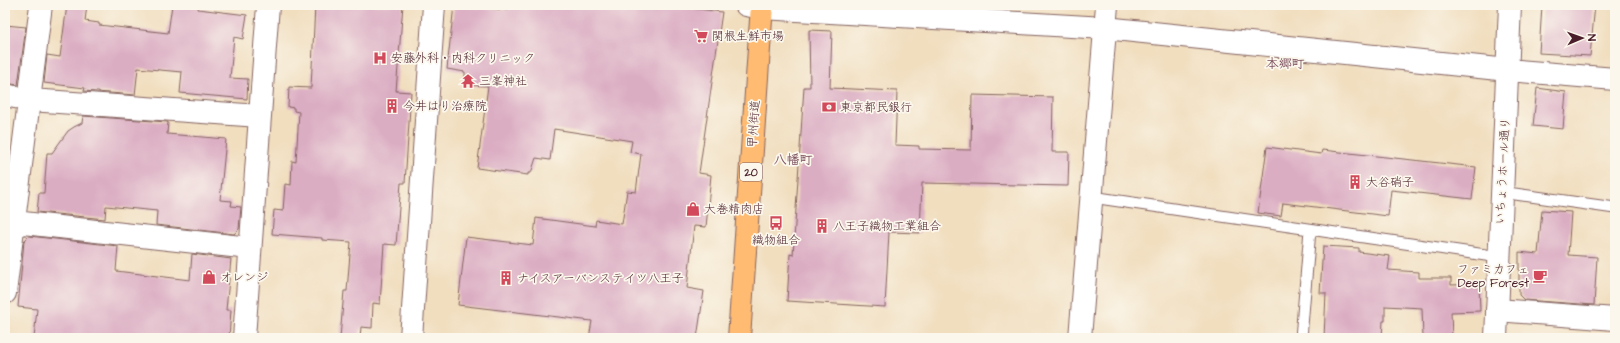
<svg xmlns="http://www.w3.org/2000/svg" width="1620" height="343" viewBox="0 0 1620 343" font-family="'Architects Daughter','Klee One',sans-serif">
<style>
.building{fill:#dbadc3}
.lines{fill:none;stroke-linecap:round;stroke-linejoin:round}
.service-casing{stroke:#84625f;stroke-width:13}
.minor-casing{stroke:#84625f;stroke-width:24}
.tertiary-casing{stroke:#84625f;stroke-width:24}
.trunk-casing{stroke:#84625f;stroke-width:24}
.service{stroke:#fff;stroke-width:11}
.minor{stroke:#fff;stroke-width:22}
.tertiary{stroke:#fff;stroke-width:22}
.trunk{stroke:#ffbb71;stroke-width:22}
.labels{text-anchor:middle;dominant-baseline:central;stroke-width:3.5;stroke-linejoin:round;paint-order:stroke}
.shield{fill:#fbf7ec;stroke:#7f6065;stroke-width:1}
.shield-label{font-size:11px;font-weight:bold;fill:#4a1f2b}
.poi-label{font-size:12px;fill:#4a1f2b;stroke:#fbf7ec;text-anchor:start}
.street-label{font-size:12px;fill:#4a1f2b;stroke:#fbf7ec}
.neighbourhood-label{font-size:13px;font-weight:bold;fill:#7d5160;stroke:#fbf7ec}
</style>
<rect width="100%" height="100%" fill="#fbf7ec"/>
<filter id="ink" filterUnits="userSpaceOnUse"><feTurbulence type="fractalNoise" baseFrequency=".025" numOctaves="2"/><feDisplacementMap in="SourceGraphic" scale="8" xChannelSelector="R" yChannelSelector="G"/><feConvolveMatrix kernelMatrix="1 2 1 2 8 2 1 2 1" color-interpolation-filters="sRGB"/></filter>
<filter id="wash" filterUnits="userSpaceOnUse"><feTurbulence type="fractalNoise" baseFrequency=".012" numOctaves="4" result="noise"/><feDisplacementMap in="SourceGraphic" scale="16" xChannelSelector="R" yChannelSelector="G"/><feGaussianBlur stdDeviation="0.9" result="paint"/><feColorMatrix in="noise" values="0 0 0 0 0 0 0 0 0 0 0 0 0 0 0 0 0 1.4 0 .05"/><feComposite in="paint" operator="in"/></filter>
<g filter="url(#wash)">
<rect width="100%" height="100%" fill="#f1debf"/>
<g id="blocks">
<!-- building -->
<path class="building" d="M 67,5 L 87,5 L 85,21 L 99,23 L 99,25 L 168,33 L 172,5 L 198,5 L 198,9 L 247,15 L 243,39 L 234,37 L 230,78 L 248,79 L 247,99 L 180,93 L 182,72 L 138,68 L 135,95 L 84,91 L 85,88 L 44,83 L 47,55 L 60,57 Z
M 315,5 L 403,5 L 396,91 L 411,92 L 405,183 L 401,183 L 396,245 L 384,244 L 380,304 L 373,303 L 372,328 L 361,327 L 360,338 L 340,338 L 344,291 L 347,291 L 351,242 L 322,240 L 322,238 L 272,234 L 274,210 L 283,211 L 285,184 L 291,185 L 292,161 L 296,162 L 299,112 L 294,111 L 294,108 L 288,107 L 289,87 L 311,88 Z
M 454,5 L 507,10 L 508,5 L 665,5 L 722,12 L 699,173 L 711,175 L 706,227 L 694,226 L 687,288 L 704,291 L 697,338 L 589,338 L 592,321 L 458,305 L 466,237 L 533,245 L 536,218 L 595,226 L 596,220 L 622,224 L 627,191 L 636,192 L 641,154 L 630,152 L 632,141 L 554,129 L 550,160 L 536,158 L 531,173 L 528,173 L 528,175 L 477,168 L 488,86 L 465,85 L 465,72 L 447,69 Z
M 1542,5 L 1595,5 L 1590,56 L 1539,53 Z
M 5,25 L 26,27 L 18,85 L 5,83 Z
M 809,30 L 832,31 L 830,88 L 897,91 L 895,145 L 919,146 L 919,149 L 971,150 L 972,95 L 1053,97 L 1052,152 L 1069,152 L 1068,186 L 922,183 L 920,233 L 889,232 L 885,307 L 787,301 L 790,254 L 793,255 L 804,87 L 810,87 Z
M 1537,88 L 1566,92 L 1563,129 L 1533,126 Z
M 83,116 L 168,122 L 167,134 L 226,139 L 220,200 L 232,201 L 231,206 L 241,207 L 239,229 L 234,234 L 156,225 L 157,211 L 106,206 L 105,219 L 37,212 L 39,193 L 44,193 L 47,153 L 52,153 L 68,131 L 74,127 L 82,123 Z
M 1267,147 L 1321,154 L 1322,150 L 1476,167 L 1472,199 L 1391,190 L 1388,216 L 1283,203 L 1281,216 L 1258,213 Z
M 1542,210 L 1571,212 L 1568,255 L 1597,257 L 1594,305 L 1524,300 L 1519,295 L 1519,252 L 1538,254 Z
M 29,236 L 118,246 L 116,271 L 190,280 L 192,254 L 231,259 L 226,310 L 231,310 L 229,338 L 34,338 L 37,309 L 18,307 L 24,241 Z
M 1323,246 L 1359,248 L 1359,252 L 1390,256 L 1388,270 L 1419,272 L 1419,278 L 1451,278 L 1451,285 L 1479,284 L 1480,311 L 1451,312 L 1452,338 L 1423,338 L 1422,308 L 1385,306 L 1385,321 L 1383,321 L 1382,338 L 1324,338 L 1326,293 L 1320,293 Z"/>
</g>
</g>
<g filter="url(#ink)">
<use href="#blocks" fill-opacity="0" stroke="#84625f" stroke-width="1"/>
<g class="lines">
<defs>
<path id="service" d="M 1501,192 L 1615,208
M 1092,197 L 1499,257
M 1301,338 L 1310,230"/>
<path id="minor" d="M 746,5 L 762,8 L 1105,28 L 1508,70 L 1615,79
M 5,95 L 30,100 L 260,116
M 5,221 L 250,248
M 5,293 L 41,5
M 1497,310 L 1615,319
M 244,338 L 268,5
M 411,338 L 434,5"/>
<path id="tertiary" d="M 1080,338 L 1107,5
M 1496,338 L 1510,5"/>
<path id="trunk" d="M 739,338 L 762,5"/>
</defs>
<!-- service casing -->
<use href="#service" class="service-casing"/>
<!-- minor casing -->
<use href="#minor" class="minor-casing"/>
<!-- tertiary casing -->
<use href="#tertiary" class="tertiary-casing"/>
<!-- trunk casing -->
<use href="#trunk" class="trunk-casing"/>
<!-- service -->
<use href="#service" class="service"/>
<!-- minor -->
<use href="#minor" class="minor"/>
<!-- tertiary -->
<use href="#tertiary" class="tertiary"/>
<!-- trunk -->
<use href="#trunk" class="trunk"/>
</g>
</g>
<!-- icons -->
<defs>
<symbol id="supermarket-bare" viewBox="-9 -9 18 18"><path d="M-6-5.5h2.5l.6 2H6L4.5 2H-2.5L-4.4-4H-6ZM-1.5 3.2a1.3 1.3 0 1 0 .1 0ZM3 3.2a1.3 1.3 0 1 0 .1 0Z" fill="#d1495b" stroke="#fbf7ec" stroke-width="2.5" paint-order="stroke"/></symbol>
<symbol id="hospital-bare" viewBox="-9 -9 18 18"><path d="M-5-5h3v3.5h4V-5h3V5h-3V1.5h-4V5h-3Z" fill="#d1495b" stroke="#fbf7ec" stroke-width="2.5" paint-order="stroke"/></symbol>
<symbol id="temple-bare" viewBox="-9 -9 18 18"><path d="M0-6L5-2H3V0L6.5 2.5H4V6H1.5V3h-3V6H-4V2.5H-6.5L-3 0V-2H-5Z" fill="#d1495b" stroke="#fbf7ec" stroke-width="2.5" paint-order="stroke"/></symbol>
<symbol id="building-bare" viewBox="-9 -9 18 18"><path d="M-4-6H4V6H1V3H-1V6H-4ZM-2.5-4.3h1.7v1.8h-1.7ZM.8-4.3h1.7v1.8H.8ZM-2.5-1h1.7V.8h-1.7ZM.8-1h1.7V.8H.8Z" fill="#d1495b" stroke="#fbf7ec" stroke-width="2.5" paint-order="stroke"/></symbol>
<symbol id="bank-bare" viewBox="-9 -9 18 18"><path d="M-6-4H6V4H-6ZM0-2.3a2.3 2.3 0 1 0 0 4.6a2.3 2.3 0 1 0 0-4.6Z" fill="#d1495b" stroke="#fbf7ec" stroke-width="2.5" paint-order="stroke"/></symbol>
<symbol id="shop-bare" viewBox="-9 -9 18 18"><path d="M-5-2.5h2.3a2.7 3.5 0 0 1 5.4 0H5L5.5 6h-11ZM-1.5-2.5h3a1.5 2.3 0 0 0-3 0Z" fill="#d1495b" stroke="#fbf7ec" stroke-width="2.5" paint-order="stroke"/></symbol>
<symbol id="bus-bare" viewBox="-9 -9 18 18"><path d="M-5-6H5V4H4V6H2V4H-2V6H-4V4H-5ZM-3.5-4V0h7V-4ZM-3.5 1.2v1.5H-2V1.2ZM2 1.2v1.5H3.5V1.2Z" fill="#d1495b" stroke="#fbf7ec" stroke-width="2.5" paint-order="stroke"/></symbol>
<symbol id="cafe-bare" viewBox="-9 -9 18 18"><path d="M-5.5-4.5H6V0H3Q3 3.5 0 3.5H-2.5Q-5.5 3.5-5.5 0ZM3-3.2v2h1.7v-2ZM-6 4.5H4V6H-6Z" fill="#d1495b" stroke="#fbf7ec" stroke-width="2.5" paint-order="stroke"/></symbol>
</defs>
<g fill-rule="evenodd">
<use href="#supermarket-bare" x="691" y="26" width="20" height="20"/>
<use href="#hospital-bare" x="370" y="48" width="20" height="20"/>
<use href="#temple-bare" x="458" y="71" width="20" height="20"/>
<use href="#building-bare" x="382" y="96" width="20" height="20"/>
<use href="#bank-bare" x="819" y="97" width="20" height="20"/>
<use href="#building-bare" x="1345" y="172" width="20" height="20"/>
<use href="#shop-bare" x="683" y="199" width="20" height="20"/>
<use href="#bus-bare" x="766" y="213" width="20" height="20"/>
<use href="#building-bare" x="812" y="216" width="20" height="20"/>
<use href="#cafe-bare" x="1530" y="266" width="20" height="20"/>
<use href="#shop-bare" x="199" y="267" width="20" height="20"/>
<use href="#building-bare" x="496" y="268" width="20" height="20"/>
</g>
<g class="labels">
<!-- shield labels -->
<rect class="shield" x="740" y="163" width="22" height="18" rx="3"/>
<g class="shield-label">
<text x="751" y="172">20</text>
</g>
<!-- poi labels -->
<g class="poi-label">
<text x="712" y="36">関根生鮮市場</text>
<text x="391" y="58">安藤外科・内科クリニック</text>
<text x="479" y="81">三峯神社</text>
<text x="403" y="106">今井はり治療院</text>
<text x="840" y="107">東京都民銀行</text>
<text x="1366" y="182">大谷硝子</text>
<text x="704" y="209">大巻精肉店</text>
<text x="833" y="226">八王子織物工業組合</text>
<text x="776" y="240" text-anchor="middle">織物組合</text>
<text x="1529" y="269" text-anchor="end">ファミカフェ<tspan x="1529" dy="14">Deep Forest</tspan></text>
<text x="220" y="277">オレンジ</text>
<text x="517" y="278">ナイスアーバンステイツ八王子</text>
</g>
<!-- street labels -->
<g class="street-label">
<text transform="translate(754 124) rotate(-86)">甲州街道</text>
<text transform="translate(1503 171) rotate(-87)">いちょうホール通り</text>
</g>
<!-- neighbourhood labels -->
<g class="neighbourhood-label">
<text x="1285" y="64">本郷町</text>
<text x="793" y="160">八幡町</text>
</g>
</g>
<!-- margin -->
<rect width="1620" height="343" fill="none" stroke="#fbf7ec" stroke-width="20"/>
<!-- north arrow -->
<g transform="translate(1582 38) rotate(88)" stroke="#fbf7ec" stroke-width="3" paint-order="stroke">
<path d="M0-3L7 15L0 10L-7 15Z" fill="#4a1f2b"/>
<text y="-6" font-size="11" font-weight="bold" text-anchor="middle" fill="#4a1f2b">N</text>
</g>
</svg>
